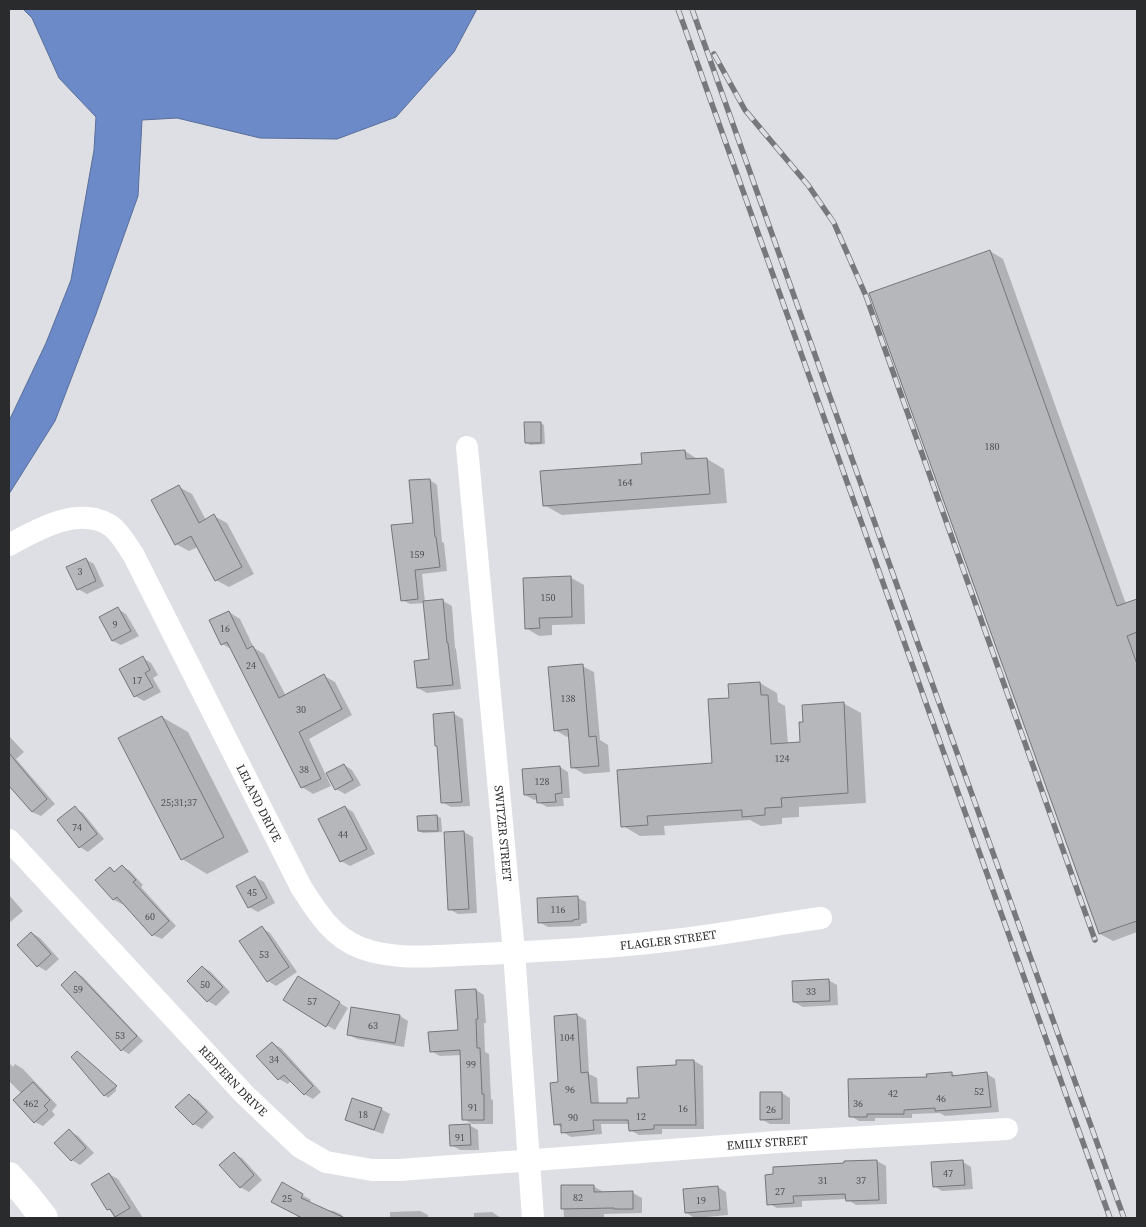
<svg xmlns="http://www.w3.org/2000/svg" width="1146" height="1227" viewBox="0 0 1146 1227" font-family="'Source Serif 4',serif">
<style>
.water{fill:#6d8ac8;stroke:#596e9a}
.shadow{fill:#0003}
.building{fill:#b5b7bb;stroke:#74767a}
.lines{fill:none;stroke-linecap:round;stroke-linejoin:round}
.minor{stroke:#fff;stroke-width:22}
.secondary{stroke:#fff;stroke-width:28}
.rail-casing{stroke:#77787b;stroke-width:5.5}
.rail{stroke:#dddfe4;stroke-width:4;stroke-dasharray:11;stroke-linecap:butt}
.labels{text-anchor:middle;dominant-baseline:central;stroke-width:5;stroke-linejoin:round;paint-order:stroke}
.number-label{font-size:10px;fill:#4d4e50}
.street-label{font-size:12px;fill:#2a2b2d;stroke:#dddfe4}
</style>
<rect width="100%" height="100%" fill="#dddfe4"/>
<!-- water -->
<path class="water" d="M 23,9 L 477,9 L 454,52 L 396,117 L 337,139 L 260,138 L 177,118 L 142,120 L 138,196 L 96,314 L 55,421 L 9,494 L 9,421 L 46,343 L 71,280 L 94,150 L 96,117 L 59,78 L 32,18 Z"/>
<!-- shadow -->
<path class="shadow" d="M 990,251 L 1003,259 L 1126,604 L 1137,600 L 1137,932 L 1113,941 L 1100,934 Z
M 540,423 L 544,425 L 545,444 L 530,445 L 527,443 Z
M 685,451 L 699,460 L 707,459 L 724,469 L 727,503 L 562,515 L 544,505 L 643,465 Z
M 430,480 L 437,485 L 442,542 L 444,543 L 447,571 L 422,574 L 425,602 L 443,601 L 452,606 L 455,648 L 456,649 L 461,689 L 427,693 L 418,688 L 430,660 L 425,603 L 410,604 L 402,600 L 414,524 Z
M 179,487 L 192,494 L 206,520 L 214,516 L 227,523 L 254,574 L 229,587 L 216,580 L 198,547 L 189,551 L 176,544 Z
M 85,559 L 94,564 L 104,586 L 87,594 L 78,589 Z
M 570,577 L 584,585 L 585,624 L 552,625 L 552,635 L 539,636 L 526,628 Z
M 118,609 L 126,614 L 139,636 L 121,645 L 113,641 Z
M 229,612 L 240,619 L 254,648 L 264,654 L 286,696 L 324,676 L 335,682 L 352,715 L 309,739 L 331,786 L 313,794 L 302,787 L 233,650 L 222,644 Z
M 143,658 L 151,663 L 158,675 L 153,678 L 161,692 L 144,701 L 135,696 Z
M 582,666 L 594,672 L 600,740 L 608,745 L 610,772 L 584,774 L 572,767 L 569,736 L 567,737 L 555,730 Z
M 760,683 L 777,693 L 778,702 L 785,706 L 788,744 L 801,743 L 843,703 L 861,713 L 866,803 L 799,807 L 799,817 L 782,818 L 782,824 L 761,826 L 750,820 L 664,826 L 665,835 L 640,836 L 623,826 L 713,764 L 730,699 Z
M 454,714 L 463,719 L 470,806 L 451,807 L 442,802 L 439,747 Z
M 162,717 L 188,732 L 249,852 L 207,874 L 182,859 Z
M 9,736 L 24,752 L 16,759 L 55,804 L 41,816 L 32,812 L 9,785 Z
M 344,765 L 352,770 L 361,785 L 345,794 L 336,789 Z
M 560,767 L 568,772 L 570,798 L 563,798 L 564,806 L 547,807 L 538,802 L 538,799 L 534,800 L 525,795 Z
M 345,807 L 353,812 L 375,854 L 350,866 L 341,861 L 320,820 Z
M 75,808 L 83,813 L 104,839 L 88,852 L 80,847 Z
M 437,816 L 441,818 L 442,832 L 423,833 L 419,831 Z
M 464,832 L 473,837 L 477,913 L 458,914 L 449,909 L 445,833 Z
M 122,866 L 130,871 L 143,885 L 141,887 L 176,926 L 162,939 L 153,935 L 124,903 L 122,904 L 114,900 L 96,880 L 110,868 L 116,872 Z
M 255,877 L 264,882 L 275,903 L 258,912 L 249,907 Z
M 9,895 L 23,911 L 9,923 Z
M 578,898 L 586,902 L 587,923 L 581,924 L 581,926 L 548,927 L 539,922 Z
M 262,928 L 270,933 L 297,972 L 276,986 L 268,981 Z
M 32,933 L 40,938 L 59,959 L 46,971 L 38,966 Z
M 203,967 L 211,972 L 230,992 L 216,1006 L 208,1001 Z
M 76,972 L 83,977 L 143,1041 L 129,1054 L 122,1050 Z
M 298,978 L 348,1008 L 335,1030 L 284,1000 Z
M 828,980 L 837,985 L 838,1005 L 803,1007 L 794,1002 Z
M 476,990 L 484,995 L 486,1023 L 484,1023 L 485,1052 L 489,1054 L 491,1099 L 493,1100 L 493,1124 L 472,1124 L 464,1119 L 462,1055 L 440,1056 L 431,1051 L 459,1031 Z
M 577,1015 L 586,1020 L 589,1074 L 597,1078 L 599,1104 L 628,1105 L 641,1099 L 677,1066 L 677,1061 L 694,1061 L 703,1066 L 704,1129 L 662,1129 L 662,1134 L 639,1135 L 630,1130 L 630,1124 L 601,1124 L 602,1134 L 571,1137 L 563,1132 L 562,1128 L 556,1124 L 559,1083 Z
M 400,1016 L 408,1021 L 404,1047 L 357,1039 L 348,1034 Z
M 272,1043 L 281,1048 L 321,1092 L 313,1099 L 304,1094 L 291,1080 L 288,1084 L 279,1079 Z
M 9,1063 L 13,1067 L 15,1064 L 23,1069 L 57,1105 L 52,1111 L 55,1115 L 43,1126 L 35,1122 L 22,1094 L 9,1081 Z
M 951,1073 L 958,1077 L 987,1074 L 995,1079 L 999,1112 L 945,1116 L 940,1113 L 912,1114 L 912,1118 L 875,1118 L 875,1121 L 859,1121 L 851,1116 L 928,1078 Z
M 116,1086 L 116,1091 L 108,1098 L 105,1095 Z
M 782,1093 L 790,1098 L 790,1124 L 770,1124 L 761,1119 Z
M 189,1095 L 198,1100 L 214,1117 L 202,1129 L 194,1124 Z
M 381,1109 L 390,1114 L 383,1134 L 355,1124 L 347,1119 Z
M 469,1125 L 478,1130 L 479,1150 L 460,1150 L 451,1145 Z
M 69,1131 L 78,1136 L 94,1153 L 80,1165 L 72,1160 L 56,1143 Z
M 234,1154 L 242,1158 L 262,1180 L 249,1192 L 240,1187 Z
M 877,1161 L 886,1166 L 887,1204 L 856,1205 L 847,1199 L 802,1201 L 802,1207 L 777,1208 L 768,1203 Z
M 963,1162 L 971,1167 L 973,1189 L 942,1191 L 934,1186 Z
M 109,1174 L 118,1179 L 143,1218 L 115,1218 L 93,1185 Z
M 282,1184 L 311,1200 L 309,1203 L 323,1210 L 334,1211 L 342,1215 L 342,1218 L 297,1218 L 298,1215 Z
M 562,1186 L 593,1186 L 602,1191 L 602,1193 L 633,1193 L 642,1198 L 642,1213 L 604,1214 L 604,1218 L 564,1218 Z
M 718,1187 L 726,1192 L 728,1215 L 695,1218 L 686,1213 Z
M 420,1211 L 428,1215 L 428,1218 L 390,1218 L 390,1212 Z
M 492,1212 L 501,1218 L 474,1218 L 474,1213 Z"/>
<!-- building -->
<path class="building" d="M 990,250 L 1117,606 L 1137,599 L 1137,632 L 1127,636 L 1137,664 L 1137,921 L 1099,934 L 869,293 Z
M 524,422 L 541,422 L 541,443 L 525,443 Z
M 685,450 L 686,459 L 707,458 L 710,494 L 543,506 L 540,471 L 642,464 L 641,453 Z
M 430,479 L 435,537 L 436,537 L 440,567 L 415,570 L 418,599 L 401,601 L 391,525 L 413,523 L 409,480 Z
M 179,485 L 199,523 L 214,514 L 242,567 L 215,581 L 191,536 L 175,545 L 151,500 Z
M 86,558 L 96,581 L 77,590 L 66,567 Z
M 571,576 L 572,617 L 539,618 L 540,628 L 525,629 L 523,578 Z
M 443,599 L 447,643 L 448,643 L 453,685 L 417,688 L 414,661 L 429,659 L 423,601 Z
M 118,607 L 131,631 L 112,641 L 99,617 Z
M 229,611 L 247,649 L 253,646 L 279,698 L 324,674 L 342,709 L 299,732 L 321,779 L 301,788 L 227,642 L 221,645 L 209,620 Z
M 143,656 L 150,670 L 145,673 L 153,687 L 134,697 L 119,669 Z
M 583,664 L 589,737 L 596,736 L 599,766 L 571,768 L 568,729 L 554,731 L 548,667 Z
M 760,682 L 761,695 L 768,695 L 771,744 L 800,742 L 799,722 L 803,722 L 802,705 L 844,702 L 848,793 L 781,798 L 782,807 L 765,808 L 765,815 L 742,817 L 742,810 L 647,816 L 648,825 L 621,827 L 617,770 L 712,763 L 708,699 L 729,698 L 728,684 Z
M 454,712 L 462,802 L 441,803 L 437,746 L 435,746 L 433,714 Z
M 162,716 L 224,837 L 181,860 L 118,738 Z
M 9,753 L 47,799 L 32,812 L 9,786 Z
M 344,764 L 353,780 L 335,790 L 326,773 Z
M 560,766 L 562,793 L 555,794 L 556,802 L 537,803 L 536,794 L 524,795 L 522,769 Z
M 75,806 L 97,834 L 79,848 L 57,820 Z
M 345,806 L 367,849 L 340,862 L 318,819 Z
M 437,815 L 438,831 L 418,831 L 417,816 Z
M 464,831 L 469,909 L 448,910 L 444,832 Z
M 122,865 L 136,880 L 133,882 L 169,921 L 152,936 L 117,897 L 113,900 L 95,880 L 110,867 L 114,872 Z
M 255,876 L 267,898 L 248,908 L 236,886 Z
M 578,896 L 579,919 L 573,920 L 573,921 L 538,923 L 537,898 Z
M 262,926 L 289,967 L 267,982 L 239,941 Z
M 31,932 L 51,954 L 37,967 L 17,945 Z
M 202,966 L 223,987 L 207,1002 L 187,981 Z
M 75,971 L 137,1036 L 121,1051 L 61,985 Z
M 298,976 L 340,1002 L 326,1027 L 283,1000 Z
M 829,979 L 830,1001 L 793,1002 L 792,981 Z
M 476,989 L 478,1019 L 476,1019 L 477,1048 L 480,1048 L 482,1094 L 484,1094 L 484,1120 L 462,1120 L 460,1050 L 430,1052 L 428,1032 L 458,1030 L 455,990 Z
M 351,1007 L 400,1015 L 395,1043 L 347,1035 Z
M 577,1014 L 581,1073 L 588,1072 L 591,1103 L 627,1103 L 627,1098 L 639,1098 L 637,1067 L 676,1065 L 676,1060 L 694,1060 L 696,1125 L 654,1125 L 654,1129 L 629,1131 L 628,1120 L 593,1120 L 594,1130 L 561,1133 L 561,1124 L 554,1125 L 550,1083 L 558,1082 L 554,1016 Z
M 272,1042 L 313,1086 L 304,1095 L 284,1075 L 278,1080 L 256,1056 Z
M 77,1051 L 117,1086 L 104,1096 L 71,1057 Z
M 952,1072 L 952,1076 L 987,1072 L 991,1107 L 935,1111 L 935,1108 L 904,1110 L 904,1114 L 867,1114 L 867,1117 L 849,1117 L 848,1079 L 927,1077 L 926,1074 Z
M 33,1082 L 50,1100 L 44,1106 L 48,1110 L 34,1123 L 13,1100 Z
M 760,1092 L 782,1092 L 782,1119 L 760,1120 Z
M 189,1094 L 207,1112 L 193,1125 L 175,1107 Z
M 352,1098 L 382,1108 L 374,1130 L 345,1120 Z
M 470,1124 L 471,1145 L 450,1146 L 449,1125 Z
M 69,1129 L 86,1148 L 71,1161 L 54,1143 Z
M 234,1152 L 254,1175 L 240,1188 L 219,1165 Z
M 877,1160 L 879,1200 L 846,1201 L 845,1194 L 793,1196 L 794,1203 L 767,1205 L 765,1175 L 773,1174 L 773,1167 L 844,1163 L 844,1161 Z
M 963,1160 L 965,1185 L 933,1187 L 931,1162 Z
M 109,1173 L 130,1208 L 115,1217 L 110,1209 L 107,1210 L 91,1184 Z
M 282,1182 L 303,1194 L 301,1198 L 345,1218 L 302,1218 L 271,1202 Z
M 561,1185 L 594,1185 L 594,1192 L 633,1191 L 633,1209 L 614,1209 L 614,1208 L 561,1209 Z
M 718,1186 L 720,1210 L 685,1213 L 683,1189 Z"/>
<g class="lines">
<!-- minor -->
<g class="minor">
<path id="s1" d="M 467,447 L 514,952 L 533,1218"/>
<path id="s2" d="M 9,545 C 38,529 79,505 111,526 C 120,532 127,546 133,554 L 301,887 C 317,912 332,937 361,948 C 398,962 442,955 481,954 C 546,951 610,948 674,940 C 723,934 772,925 821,918"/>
<path id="s3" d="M 9,840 L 245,1095 L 300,1147 L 326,1162 L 372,1170 L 399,1170 L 777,1142 L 1007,1129"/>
</g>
<!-- secondary -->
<path class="secondary" d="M 9,1176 L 26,1195 L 44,1218"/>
<defs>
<path id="rail" d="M 678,9 L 1110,1218
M 692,9 L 899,591 L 1124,1218
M 714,54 L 745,110 L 808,185 L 834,223 L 866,296 L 1095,940"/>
</defs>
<!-- rail casing -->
<use href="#rail" class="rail-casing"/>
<!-- rail -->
<use href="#rail" class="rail"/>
</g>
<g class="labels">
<!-- number labels -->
<g class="number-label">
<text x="992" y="446">180</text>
<text x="625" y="482">164</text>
<text x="417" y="554">159</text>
<text x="80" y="571">3</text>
<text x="548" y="597">150</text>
<text x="115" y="624">9</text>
<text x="225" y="628">16</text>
<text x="251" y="665">24</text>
<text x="137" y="680">17</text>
<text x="568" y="698">138</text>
<text x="301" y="709">30</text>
<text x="782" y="758">124</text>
<text x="304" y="769">38</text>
<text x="542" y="781">128</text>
<text x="179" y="802">25;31;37</text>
<text x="77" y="827">74</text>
<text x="343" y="834">44</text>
<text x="252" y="892">45</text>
<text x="558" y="909">116</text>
<text x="150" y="916">60</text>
<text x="264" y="954">53</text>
<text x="205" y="984">50</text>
<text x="78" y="989">59</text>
<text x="811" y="991">33</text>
<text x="312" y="1001">57</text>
<text x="373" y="1025">63</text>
<text x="120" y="1035">53</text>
<text x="567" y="1037">104</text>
<text x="274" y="1059">34</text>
<text x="471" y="1064">99</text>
<text x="570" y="1089">96</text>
<text x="979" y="1091">52</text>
<text x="893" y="1093">42</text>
<text x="941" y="1098">46</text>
<text x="31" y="1103">462</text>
<text x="858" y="1103">36</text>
<text x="473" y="1107">91</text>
<text x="683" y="1108">16</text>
<text x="771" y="1109">26</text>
<text x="363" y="1114">18</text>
<text x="641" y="1116">12</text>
<text x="573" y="1117">90</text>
<text x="460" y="1137">91</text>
<text x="948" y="1173">47</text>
<text x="823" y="1180">31</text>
<text x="861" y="1180">37</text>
<text x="780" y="1191">27</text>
<text x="578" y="1197">82</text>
<text x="287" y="1198">25</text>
<text x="701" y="1200">19</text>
</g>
<!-- street labels -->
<g class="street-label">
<text stroke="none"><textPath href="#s2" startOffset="424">LELAND DRIVE</textPath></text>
<text stroke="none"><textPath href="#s1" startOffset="388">SWITZER STREET</textPath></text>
<text stroke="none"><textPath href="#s2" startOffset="914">FLAGLER STREET</textPath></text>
<text stroke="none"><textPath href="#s3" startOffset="329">REDFERN DRIVE</textPath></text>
<text stroke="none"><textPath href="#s3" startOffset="896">EMILY STREET</textPath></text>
</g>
</g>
<!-- border -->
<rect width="1146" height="1227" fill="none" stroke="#2a2b2d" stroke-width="20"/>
</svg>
